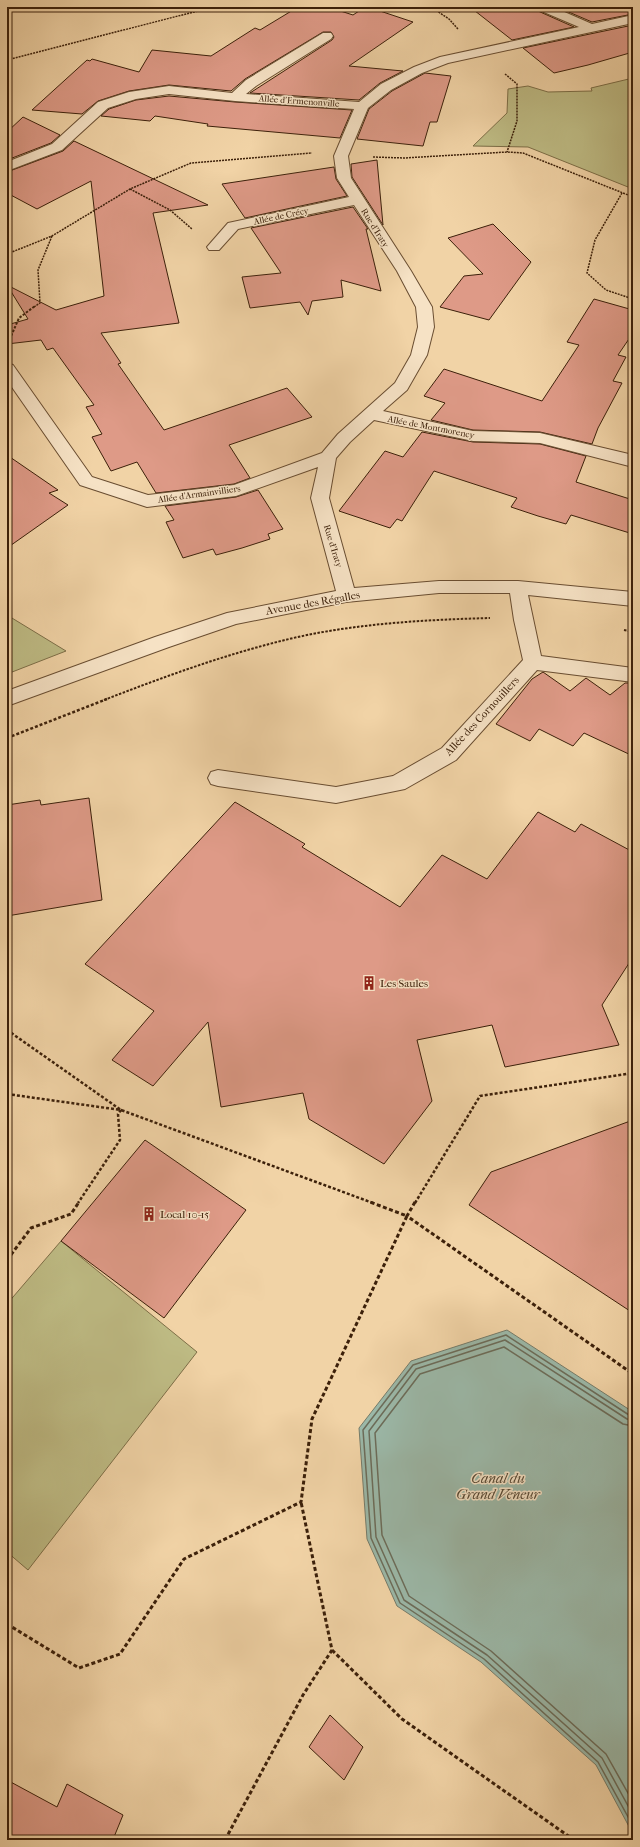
<svg xmlns="http://www.w3.org/2000/svg" width="640" height="1847" viewBox="0 0 640 1847" font-family="'IM FELL French Canon',serif">
<style>
.green{fill:#bebb84;stroke:#7d6e47}
.water{fill:#9bb8a8;stroke:#757b69}
.lines{fill:none;stroke-linecap:round;stroke-linejoin:round}
.shore{stroke:#6c6c59;stroke-width:1.5}
.building{fill:#de9a87;stroke:#3c200a}
.minor-casing{stroke:#694d31;stroke-width:2}
.path-far3{stroke:#3c200a;stroke-width:1.5;stroke-dasharray:2 1;stroke-linecap:butt}
.path-far2{stroke:#3c200a;stroke-width:2;stroke-dasharray:2.5 1.5;stroke-linecap:butt}
.path-far1{stroke:#3c200a;stroke-width:2.5;stroke-dasharray:3 2;stroke-linecap:butt}
.path{stroke:#3c200a;stroke-width:3;stroke-dasharray:4 2.5;stroke-linecap:butt}
.minor{fill:#f6e2c5;fill-rule:evenodd}
.labels{text-anchor:middle;dominant-baseline:central;stroke-width:3;stroke-linejoin:round;paint-order:stroke}
.far-street-label{font-size:9px;fill:#3c200a;stroke:#f6e2c5}
.street-label{font-size:11px;fill:#3c200a;stroke:#f6e2c5}
.poi-label{font-size:11px;fill:#3c200a;stroke:#f6e2c5;text-anchor:start}
.near-water-label{font-size:14px;font-style:italic;fill:#544632;stroke:#f6e2c5}
</style>
<rect width="100%" height="100%" fill="#f1d3a6"/>
<filter id="stains"><feTurbulence type="fractalNoise" baseFrequency=".005" numOctaves="4"/><feColorMatrix values="0 0 0 0 .2 0 0 0 0 .09 0 0 0 0 .02 0 0 0 .5 -.17"/></filter>
<radialGradient id="worn" r=".72"><stop offset=".6" stop-color="#630" stop-opacity="0"/><stop offset="1" stop-color="#630" stop-opacity=".3"/></radialGradient>
<!-- green -->
<path class="green" d="M 633,78 L 633,189 L 528,147 L 473,146 L 507,113 L 508,89 L 528,86 L 548,92 L 592,91 L 591,88 Z
M 7,615 L 66,651 L 7,674 Z
M 61,1241 L 197,1352 L 28,1570 L 7,1552 L 7,1304 Z"/>
<!-- water -->
<path class="water" d="M 507,1330 L 633,1412 L 633,1834 L 596,1765 L 481,1662 L 397,1606 L 367,1539 L 359,1428 L 411,1361 Z"/>
<g class="lines">
<!-- shore -->
<path class="shore" d="M 633,1415 L 629,1415 L 506,1335 L 413,1365 L 363,1430 L 371,1538 L 400,1603 L 484,1659 L 598,1762 L 633,1826
M 633,1420 L 627,1419 L 505,1340 L 416,1369 L 369,1431 L 376,1537 L 404,1600 L 487,1655 L 602,1758 L 633,1815
M 633,1426 L 623,1424 L 504,1347 L 420,1374 L 375,1433 L 382,1535 L 409,1596 L 491,1651 L 606,1754 L 633,1802"/>
</g>
<!-- building -->
<path class="building" d="M 298,7 L 328,7 L 353,15 L 365,7 L 368,7 L 413,22 L 349,66 L 403,71 L 380,83 L 359,100 L 250,93 L 332,40 L 334,37 L 331,32 L 323,32 L 245,79 L 231,91 L 169,85 L 129,91 L 98,101 L 82,114 L 32,110 L 87,60 L 90,61 L 92,59 L 139,72 L 152,50 L 211,56 L 255,28 L 260,30 Z
M 470,7 L 536,7 L 538,11 L 574,27 L 512,40 Z
M 557,7 L 633,7 L 633,14 L 592,22 Z
M 633,25 L 633,52 L 588,65 L 554,73 L 523,48 Z
M 425,73 L 451,76 L 437,122 L 430,122 L 423,146 L 357,139 L 369,109 L 392,91 Z
M 169,96 L 235,102 L 352,110 L 340,138 L 207,126 L 208,124 L 155,116 L 150,121 L 101,116 L 109,109 L 136,100 Z
M 23,117 L 60,135 L 51,143 L 7,160 L 7,132 Z
M 74,141 L 208,205 L 153,213 L 179,323 L 101,333 L 121,363 L 118,364 L 164,430 L 287,388 L 312,417 L 229,445 L 250,478 L 234,484 L 156,493 L 137,462 L 111,471 L 92,437 L 102,434 L 86,407 L 94,405 L 53,348 L 47,350 L 41,340 L 7,344 L 7,325 L 28,319 L 7,285 L 56,310 L 104,296 L 91,181 L 37,209 L 7,193 L 7,172 L 63,151 Z
M 377,160 L 383,225 L 352,177 L 351,164 Z
M 334,167 L 336,179 L 347,196 L 245,218 L 222,184 Z
M 353,207 L 368,229 L 366,229 L 381,291 L 341,280 L 343,297 L 312,301 L 308,315 L 300,302 L 250,308 L 242,277 L 281,273 L 251,228 Z
M 493,224 L 531,262 L 489,320 L 440,307 L 464,276 L 483,274 L 448,238 Z
M 594,299 L 633,310 L 633,333 L 618,355 L 626,357 L 613,381 L 622,383 L 598,428 L 592,444 L 540,432 L 473,430 L 431,420 L 445,403 L 424,396 L 444,369 L 542,401 L 579,345 L 567,342 Z
M 422,432 L 473,442 L 540,444 L 586,456 L 576,482 L 633,500 L 633,534 L 571,515 L 566,524 L 538,516 L 511,507 L 517,498 L 434,471 L 402,521 L 397,519 L 390,528 L 339,511 L 385,451 L 403,457 Z
M 7,455 L 58,490 L 49,493 L 68,505 L 7,548 Z
M 258,490 L 283,529 L 268,534 L 270,539 L 242,548 L 216,555 L 213,549 L 183,558 L 166,522 L 174,520 L 165,506 L 236,497 Z
M 543,672 L 570,691 L 586,678 L 610,695 L 625,683 L 633,683 L 633,756 L 584,733 L 573,746 L 539,729 L 530,741 L 496,724 L 532,679 Z
M 89,798 L 102,900 L 7,916 L 7,805 L 40,800 L 41,805 Z
M 235,802 L 305,844 L 302,847 L 400,907 L 442,855 L 487,879 L 538,812 L 575,832 L 581,824 L 633,852 L 633,957 L 602,1005 L 619,1045 L 505,1067 L 492,1025 L 417,1040 L 432,1101 L 384,1164 L 309,1119 L 303,1093 L 221,1107 L 208,1022 L 153,1086 L 112,1060 L 154,1011 L 85,964 Z
M 633,1120 L 633,1313 L 469,1205 L 491,1172 Z
M 145,1140 L 246,1210 L 164,1318 L 61,1241 Z
M 330,1715 L 363,1747 L 344,1780 L 309,1747 Z
M 7,1780 L 57,1807 L 67,1784 L 123,1815 L 114,1837 L 119,1840 L 7,1840 Z"/>
<g class="lines">
<defs>
<path id="minor" d="M 537,7 L 553,7 L 592,24 L 633,15 L 633,23 L 448,63 L 422,73 L 391,90 L 368,108 L 348,156 L 351,178 L 411,271 L 432,307 L 434,327 L 427,355 L 407,390 L 383,411 L 473,431 L 540,433 L 633,455 L 633,467 L 540,443 L 473,441 L 374,420 L 350,442 L 336,458 L 329,498 L 354,588 L 439,581 L 518,581 L 633,592 L 633,606 L 528,595 L 541,656 L 633,668 L 633,682 L 537,670 L 456,760 L 405,789 L 336,803 L 218,786 L 211,784 L 208,778 L 211,772 L 218,770 L 336,787 L 393,776 L 442,748 L 523,660 L 514,620 L 510,593 L 439,593 L 346,602 L 236,624 L 169,647 L 7,706 L 7,691 L 155,637 L 227,613 L 336,591 L 311,498 L 318,467 L 236,496 L 147,507 L 141,505 L 80,485 L 7,380 L 7,363 L 13,365 L 92,477 L 148,495 L 234,485 L 322,453 L 338,434 L 395,383 L 411,355 L 418,327 L 416,307 L 397,271 L 354,205 L 238,229 L 219,250 L 209,250 L 207,247 L 228,223 L 349,197 L 337,178 L 334,156 L 354,109 L 235,101 L 169,94 L 136,99 L 108,108 L 62,150 L 7,171 L 7,162 L 52,144 L 98,102 L 129,92 L 169,86 L 232,93 L 246,80 L 323,33 L 331,33 L 333,36 L 331,39 L 256,86 L 246,94 L 359,102 L 381,84 L 414,67 L 440,57 L 579,27 L 539,10 Z"/>
</defs>
<!-- minor casing -->
<use href="#minor" class="minor-casing"/>
<!-- path-far3 -->
<path class="path-far3" d="M 431,7 L 449,19 L 458,29
M 7,60 L 213,7
M 505,74 L 517,84 L 517,121 L 507,152
M 373,157 L 404,158 L 507,152 L 523,153 L 633,197
M 130,189 L 170,210 L 192,229
M 622,193 L 595,240 L 587,273 L 606,290 L 633,299
M 7,254 L 52,236 L 130,189 L 191,163 L 312,153
M 34,307 L 40,303 L 38,270 L 52,236"/>
<!-- path-far2 -->
<path class="path-far2" d="M 8,343 L 19,318 L 35,306
M 624,630 L 633,632
M 104,700 C 161,678 218,657 277,642 C 346,624 419,620 490,618"/>
<!-- path-far1 -->
<path class="path-far1" d="M 7,738 L 107,699
M 7,1030 L 121,1110 L 373,1203
M 7,1094 L 121,1110 L 118,1114 L 120,1140 L 78,1203
M 415,1203 L 480,1096 L 633,1073"/>
<!-- path -->
<path class="path" d="M 415,1202 L 407,1216 L 633,1374
M 7,1260 L 31,1228 L 71,1214 L 79,1202
M 7,1624 L 79,1668 L 120,1654 L 184,1559 L 301,1502 L 312,1419 L 407,1216 L 370,1202
M 332,1650 L 402,1719 L 574,1840
M 225,1840 L 303,1695 L 332,1650 L 301,1502"/>
<!-- minor -->
<use href="#minor" class="minor"/>
</g>
<!-- icons -->
<defs>
<symbol id="building-bare" viewBox="-9 -9 18 18"><path d="M-4-6H4V6H1V3H-1V6H-4ZM-2.5-4.3h1.7v1.8h-1.7ZM.8-4.3h1.7v1.8H.8ZM-2.5-1h1.7V.8h-1.7ZM.8-1h1.7V.8H.8Z" fill="#8f2418" stroke="#f6e2c5" stroke-width="2.5" paint-order="stroke"/></symbol>
</defs>
<g fill-rule="evenodd">
<use href="#building-bare" x="359" y="973" width="20" height="20"/>
<use href="#building-bare" x="139" y="1204" width="20" height="20"/>
</g>
<g class="labels">
<!-- far-street labels -->
<g class="far-street-label">
<text transform="translate(299 101) rotate(4)">Allée d'Ermenonville</text>
<text transform="translate(281 216) rotate(-12)">Allée de Crécy</text>
<text transform="translate(375 228) rotate(58)">Rue d'Iraty</text>
<text transform="translate(431 427) rotate(11)">Allée de Montmorency</text>
<text transform="translate(199 494) rotate(-8)">Allée d'Armainvilliers</text>
<text transform="translate(333 546) rotate(73)">Rue d'Iraty</text>
</g>
<!-- street labels -->
<g class="street-label">
<text transform="translate(313 603) rotate(-10)">Avenue des Régalles</text>
<text transform="translate(482 716) rotate(-47)">Allée des Cornouillers</text>
</g>
<!-- poi labels -->
<g class="poi-label">
<text x="380" y="983">Les Saules</text>
<text x="160" y="1214">Local 10-15</text>
</g>
<!-- near-water labels -->
<g class="near-water-label">
<text x="498" y="1478">Canal du<tspan x="498" dy="16">Grand Veneur</tspan></text>
</g>
</g>
<!-- margin -->
<rect width="640" height="1847" fill="none" stroke="#f1d3a6" stroke-width="24"/>
<rect x="8" y="8" width="624" height="1831" fill="none" stroke="#3c200a" stroke-width="2"/>
<rect x="12" y="12" width="616" height="1823" fill="none" stroke="#3c200a"/>
<rect width="100%" height="100%" filter="url(#stains)"/>
<rect width="100%" height="100%" fill="url(#worn)"/>
</svg>
